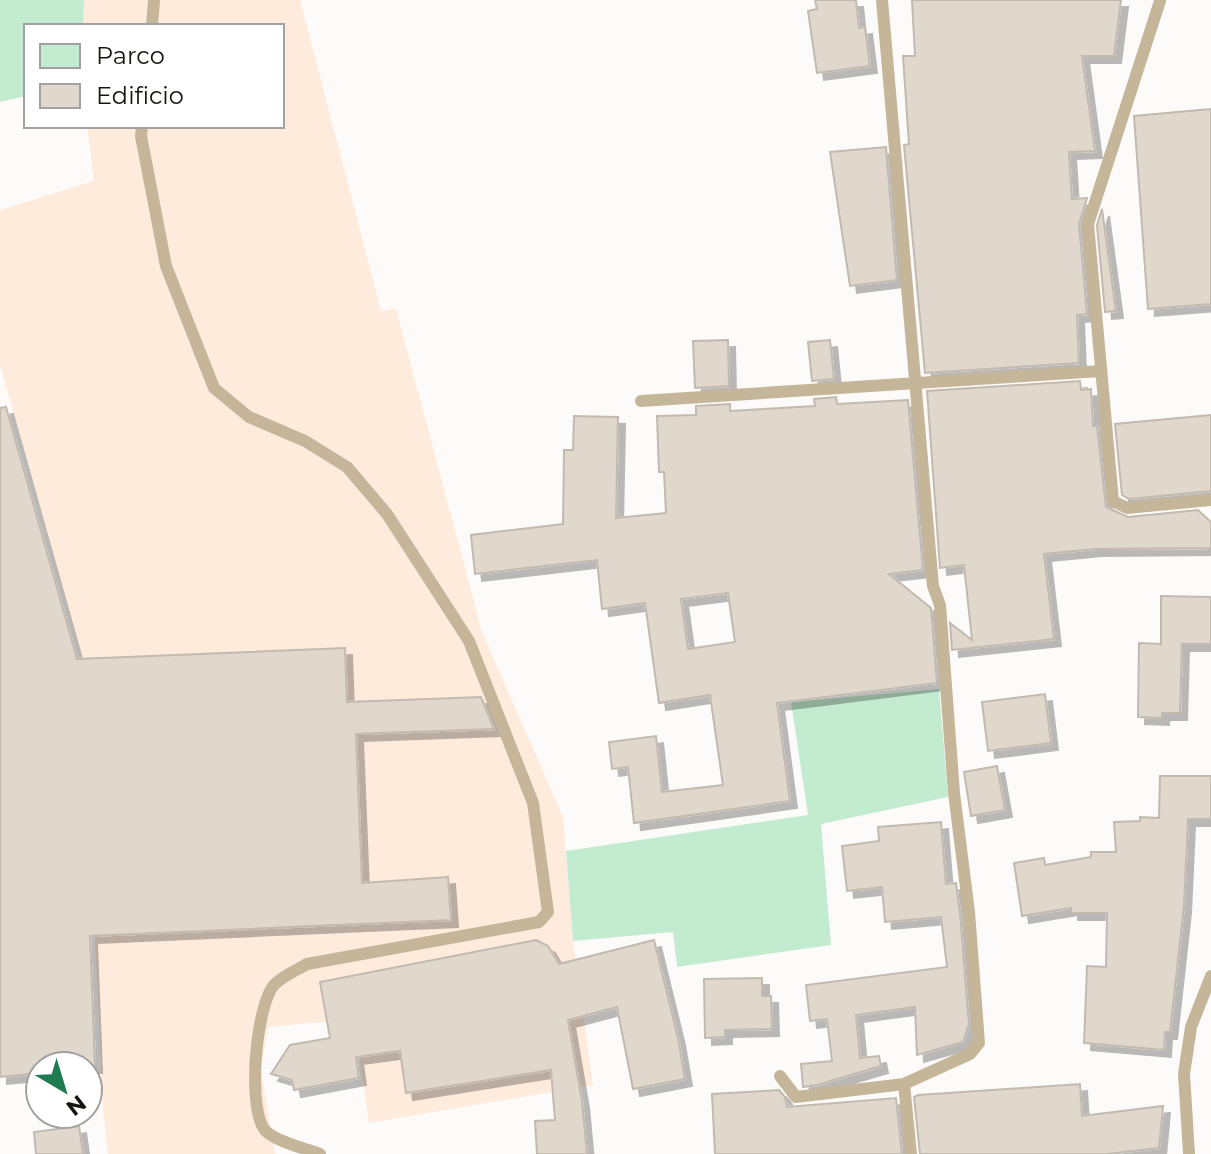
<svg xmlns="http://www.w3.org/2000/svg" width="1211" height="1154" viewBox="0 0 1211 1154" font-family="Montserrat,sans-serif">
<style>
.built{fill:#feebdc}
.green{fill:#c2ebcf}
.building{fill:#e0d8cc;stroke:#c2baaf;stroke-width:2;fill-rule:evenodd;filter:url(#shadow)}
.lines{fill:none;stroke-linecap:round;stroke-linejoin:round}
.service{stroke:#c5b69a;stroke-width:12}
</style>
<defs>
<filter id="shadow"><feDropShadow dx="7" dy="7" stdDeviation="0" flood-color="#0004"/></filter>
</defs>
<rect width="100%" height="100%" fill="#fdfbf9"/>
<!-- built -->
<path class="built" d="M 84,0 L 300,0 L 381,311 L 396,309 L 482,632 L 563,817 L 573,941 L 593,1085 L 369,1123 L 354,1019 L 268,1027 L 261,1069 L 275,1154 L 108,1154 L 103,1107 L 88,798 L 88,679 L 0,365 L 0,210 L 94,181 L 87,126 L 282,126 L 282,26 L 83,26 Z"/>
<!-- green -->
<path class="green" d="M 0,0 L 84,0 L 83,26 L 26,26 L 26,96 L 0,102 Z
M 939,689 L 948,797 L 821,824 L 831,945 L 677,967 L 673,932 L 573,941 L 566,851 L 808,815 L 791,702 Z"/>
<!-- building -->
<path class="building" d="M 815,0 L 856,0 L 859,28 L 865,27 L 870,66 L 817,73 L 808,11 L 817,9 Z
M 912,0 L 1121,0 L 1114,56 L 1082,56 L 1095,151 L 1069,152 L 1072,199 L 1087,198 L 1079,224 L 1087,314 L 1077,315 L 1079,363 L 925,373 L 904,145 L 909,144 L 903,56 L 915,56 Z
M 1211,109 L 1211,304 L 1148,309 L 1134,116 Z
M 886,147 L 897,280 L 850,286 L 830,152 Z
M 1102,209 L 1116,311 L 1105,312 L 1097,225 Z
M 728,340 L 729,386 L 695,388 L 693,341 Z
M 830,340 L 834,379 L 812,381 L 808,342 Z
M 1080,381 L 1081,390 L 1091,389 L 1093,426 L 1097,426 L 1106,507 L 1128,517 L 1198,510 L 1211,522 L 1211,548 L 1095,549 L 1044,554 L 1054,639 L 952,650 L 950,623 L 972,640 L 964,565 L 940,568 L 927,391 Z
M 836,397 L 837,404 L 908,400 L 923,570 L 889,574 L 931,608 L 937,683 L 777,703 L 790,801 L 634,823 L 628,767 L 612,769 L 609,742 L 656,736 L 662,792 L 723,785 L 710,695 L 659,703 L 645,603 L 602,609 L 597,560 L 475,574 L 471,535 L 563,524 L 564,450 L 573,450 L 574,416 L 618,417 L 616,518 L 666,513 L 664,472 L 659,472 L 657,416 L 696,415 L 696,406 L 730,404 L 730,411 L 815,406 L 814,399 ZM 728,593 L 735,642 L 688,649 L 681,599 Z
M 6,407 L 77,659 L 345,648 L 347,702 L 481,697 L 494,729 L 356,734 L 362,883 L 448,877 L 451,920 L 90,936 L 95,1066 L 40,1066 L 40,1073 L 0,1077 L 0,408 Z
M 1211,415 L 1211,491 L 1129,499 L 1122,495 L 1115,424 Z
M 1161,596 L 1211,597 L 1211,644 L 1182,644 L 1180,713 L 1162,713 L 1162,718 L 1138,717 L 1139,643 L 1161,644 Z
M 1045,694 L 1051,743 L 988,751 L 982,702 Z
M 997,766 L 1005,810 L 971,816 L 964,772 Z
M 1160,776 L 1211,776 L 1211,819 L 1188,819 L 1184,906 L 1170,1032 L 1165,1032 L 1164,1050 L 1084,1043 L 1087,966 L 1106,967 L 1107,913 L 1071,913 L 1071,908 L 1022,916 L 1014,863 L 1044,858 L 1045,865 L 1091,857 L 1091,852 L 1116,852 L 1114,822 L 1140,821 L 1140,817 L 1159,818 Z
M 941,822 L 946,884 L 956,883 L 960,913 L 969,1024 L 963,1042 L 917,1055 L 915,1007 L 856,1015 L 860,1058 L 879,1056 L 881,1066 L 817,1085 L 803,1087 L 801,1064 L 832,1061 L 827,1019 L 810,1021 L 806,985 L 947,967 L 941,917 L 885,922 L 882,887 L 847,891 L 842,846 L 879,841 L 878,827 Z
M 536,940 L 548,946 L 559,964 L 654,940 L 678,1038 L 685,1079 L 633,1089 L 617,1007 L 568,1020 L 582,1101 L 587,1154 L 537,1154 L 535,1121 L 555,1120 L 551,1070 L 406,1093 L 400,1051 L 356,1057 L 359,1078 L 294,1090 L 292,1080 L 271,1074 L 290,1045 L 330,1038 L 320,982 Z
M 762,978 L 762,996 L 771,996 L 772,1029 L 725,1030 L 725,1037 L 705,1038 L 704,979 Z
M 1080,1084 L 1082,1116 L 1163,1106 L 1159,1148 L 1107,1154 L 920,1154 L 914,1097 L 918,1095 Z
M 779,1090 L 785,1097 L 787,1107 L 896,1098 L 902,1154 L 715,1154 L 712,1094 Z
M 79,1126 L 83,1154 L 36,1154 L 34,1132 Z"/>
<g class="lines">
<!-- service -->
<path class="service" d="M 882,0 L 933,586 L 940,605 L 954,793 L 969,912 L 979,1043 L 970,1054 L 904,1084 L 911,1154
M 1160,1 L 1088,224 L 1113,501 L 1127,508 L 1211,500
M 152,26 L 154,0
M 142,126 L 141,136 L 166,266 L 214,388 L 249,417 L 305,441 L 347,467 L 387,514 L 469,641 L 533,803 L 548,912 L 539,922 L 307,964 C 297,970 283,976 275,984 C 256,1002 245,1117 268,1133 C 281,1143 304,1148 320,1154
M 641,401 L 1101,371
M 780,1076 L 796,1097 L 904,1084
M 1189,1154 L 1184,1074 L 1191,1027 L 1211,976"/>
</g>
<!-- legend -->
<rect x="24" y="24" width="260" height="104" fill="#ffffff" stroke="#a3a1a0" stroke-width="2"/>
<rect x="40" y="44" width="40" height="24" fill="#c2ebcf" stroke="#a3a1a0" stroke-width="2"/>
<text x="96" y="64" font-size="24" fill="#181411">Parco</text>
<rect x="40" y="84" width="40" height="24" fill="#e0d8cc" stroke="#a3a1a0" stroke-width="2"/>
<text x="96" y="104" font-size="24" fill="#181411">Edificio</text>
<!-- north arrow -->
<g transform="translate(64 1090) rotate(142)"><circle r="38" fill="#ffffff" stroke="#a3a1a0" stroke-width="2"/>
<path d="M0-6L14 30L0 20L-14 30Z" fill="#1f7c52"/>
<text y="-12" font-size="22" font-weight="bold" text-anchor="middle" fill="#181411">N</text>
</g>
</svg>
